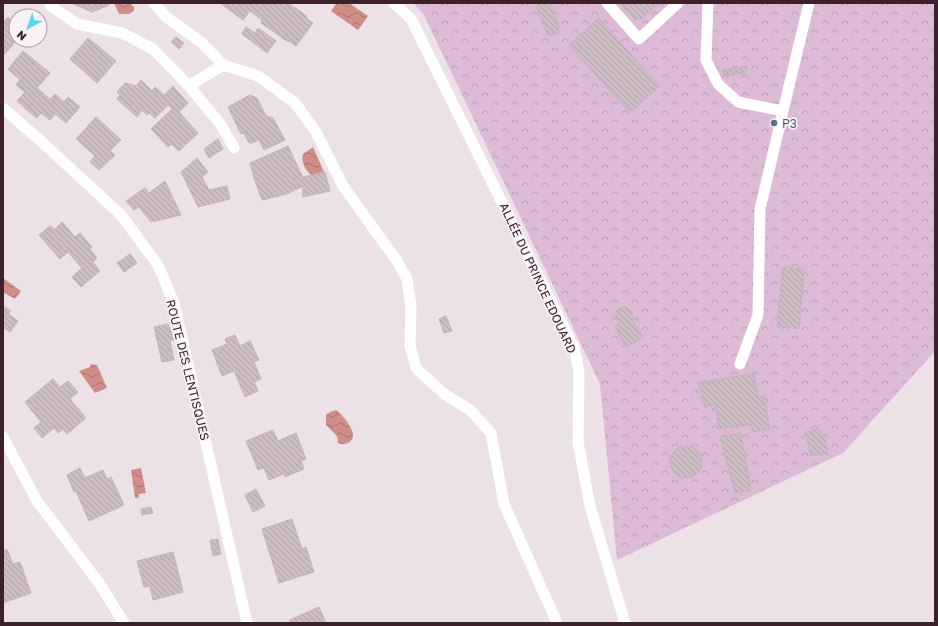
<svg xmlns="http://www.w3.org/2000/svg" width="938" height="626" viewBox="0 0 938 626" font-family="'Golos Text',sans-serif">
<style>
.forest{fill:url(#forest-crowns)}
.water{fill:url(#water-waves)}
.building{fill:url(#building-back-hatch);stroke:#c5b3bc}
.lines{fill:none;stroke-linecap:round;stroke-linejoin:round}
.service{stroke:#fff;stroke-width:11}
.minor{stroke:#fff;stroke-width:11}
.service-dot{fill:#5c6f8a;stroke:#f8f1f5;stroke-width:1.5}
.labels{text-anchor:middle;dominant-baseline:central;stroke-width:3.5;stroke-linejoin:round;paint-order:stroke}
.service-label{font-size:12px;fill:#4e5e75;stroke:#f8f1f5;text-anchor:start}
.street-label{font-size:12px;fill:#3c212b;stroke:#f8f1f5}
</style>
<defs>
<pattern id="forest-crowns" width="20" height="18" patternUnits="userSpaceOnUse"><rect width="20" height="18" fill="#ddbad6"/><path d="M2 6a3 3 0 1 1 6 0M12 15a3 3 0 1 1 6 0" fill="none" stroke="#bfa0b8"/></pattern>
<pattern id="water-waves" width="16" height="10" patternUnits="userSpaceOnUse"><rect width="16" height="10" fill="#d18e88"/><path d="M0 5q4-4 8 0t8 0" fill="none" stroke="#ab746f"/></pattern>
<pattern id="building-back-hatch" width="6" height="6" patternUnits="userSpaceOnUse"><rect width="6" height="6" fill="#ccbdc5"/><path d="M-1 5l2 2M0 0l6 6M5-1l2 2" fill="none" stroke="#b0a2a9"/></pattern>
</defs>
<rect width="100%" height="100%" fill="#ece1e6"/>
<!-- forest -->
<path class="forest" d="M 413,3 L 935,3 L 935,351 L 843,453 L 617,560 L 600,384 L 423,13 Z"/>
<!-- water -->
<path class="water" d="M 114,3 L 130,3 L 134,7 L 134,11 L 129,14 L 119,14 Z
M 337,3 L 349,3 L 368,16 L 358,30 L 331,11 Z
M 313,147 L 324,172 L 312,175 C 305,171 301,161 303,154 Z
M 3,278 L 21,291 L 15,299 L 3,292 Z
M 91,364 L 97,365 L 107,388 L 95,393 L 79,371 L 90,367 Z
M 336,410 C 342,414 353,428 353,435 C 353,443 344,446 338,443 L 337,436 L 326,425 L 326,415 L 330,412 Z
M 141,468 L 146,493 L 139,494 L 138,498 L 135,498 L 131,470 Z"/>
<!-- building -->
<path class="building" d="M 71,3 L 108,3 L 109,5 L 92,12 Z
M 220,3 L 288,3 L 307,16 L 306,18 L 313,23 L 296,46 L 289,41 L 288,42 L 261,23 L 262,20 L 250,11 L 243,20 Z
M 536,3 L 550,3 L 559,26 L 558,32 L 551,35 L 547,33 L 536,6 Z
M 619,3 L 659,3 L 641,19 L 635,19 Z
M 8,17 L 16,24 L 17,40 L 3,56 L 3,23 Z
M 599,18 L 659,86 L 630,113 L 569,45 Z
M 246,27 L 255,33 L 258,28 L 276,41 L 267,53 L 242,34 Z
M 176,37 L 184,43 L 179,49 L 171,42 Z
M 88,38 L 116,61 L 97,83 L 70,59 Z
M 23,51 L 50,73 L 37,88 L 42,92 L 27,110 L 17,101 L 25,92 L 16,85 L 20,80 L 8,69 Z
M 746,66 L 747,72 L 725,76 L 723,70 Z
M 141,80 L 152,91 L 155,87 L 164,95 L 173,86 L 180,94 L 155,118 L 149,113 L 147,115 L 142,110 L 137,117 L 117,99 L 120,95 L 117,92 L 125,83 L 136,86 Z
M 42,92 L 50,99 L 55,94 L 64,102 L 68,97 L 80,107 L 66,123 L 55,114 L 50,120 L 41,113 L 37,118 L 27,110 Z
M 180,94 L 188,103 L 179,112 L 198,133 L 179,151 L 171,144 L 168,147 L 151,129 L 172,109 L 168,105 Z
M 250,95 L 257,98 L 266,116 L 273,118 L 285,140 L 264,150 L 259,140 L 252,143 L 249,143 L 244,133 L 241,134 L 228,107 Z
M 96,117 L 121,140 L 110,151 L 115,155 L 99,170 L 90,162 L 95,156 L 76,139 Z
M 218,139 L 223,149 L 209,158 L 204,149 Z
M 288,146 L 297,165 L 290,168 L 299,188 L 287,194 L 262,200 L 255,181 L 250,163 Z
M 197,158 L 208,172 L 202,177 L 209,190 L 227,186 L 230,199 L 198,207 L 181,172 Z
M 297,165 L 303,178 L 303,187 L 299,188 L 290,168 Z
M 325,172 L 330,191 L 303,197 L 303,177 Z
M 165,181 L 181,215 L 151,222 L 139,207 L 134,210 L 126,201 L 145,188 L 149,193 Z
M 62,222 L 75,237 L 80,233 L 92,247 L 90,249 L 97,258 L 93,262 L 100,271 L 81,287 L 72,277 L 82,268 L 68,252 L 60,259 L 39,235 L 50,226 L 51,226 L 54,230 Z
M 130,254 L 137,263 L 124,272 L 117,263 Z
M 783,267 L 804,269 L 799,329 L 777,326 Z
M 3,306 L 11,311 L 8,314 L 18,321 L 10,332 L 3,327 Z
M 626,307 L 632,312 L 632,319 L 643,338 L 626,347 L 615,326 L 621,323 L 616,317 L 616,312 L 620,308 Z
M 446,316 L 452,331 L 444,333 L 439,319 Z
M 168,324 L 174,340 L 170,341 L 174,360 L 162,362 L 154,327 Z
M 235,335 L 240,346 L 250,341 L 259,360 L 254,362 L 261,379 L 254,382 L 258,391 L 245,397 L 234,371 L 222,376 L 212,350 L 227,344 L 225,339 Z
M 754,373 L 758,397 L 764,396 L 770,429 L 753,432 L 751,424 L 719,429 L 715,405 L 704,407 L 699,383 Z
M 53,379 L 60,387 L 68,381 L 78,392 L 70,399 L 86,418 L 67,434 L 63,429 L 58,433 L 54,428 L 42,438 L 34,428 L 41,422 L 25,402 Z
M 819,429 L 825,439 L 828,452 L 811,456 L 805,432 Z
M 273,430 L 278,441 L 296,433 L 306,459 L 301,461 L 304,469 L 285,477 L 284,474 L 269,480 L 264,468 L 258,470 L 246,441 Z
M 741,433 L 751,490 L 735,493 L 720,437 Z
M670 462a16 16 0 1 1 32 0a16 16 0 1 1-32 0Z
M 80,468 L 85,478 L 103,470 L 107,479 L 111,477 L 124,505 L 89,521 L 76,491 L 74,492 L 67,475 Z
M 256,489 L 265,506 L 253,512 L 245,495 Z
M 151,507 L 153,513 L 142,515 L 141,509 Z
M 292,519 L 302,549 L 306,547 L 314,572 L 279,583 L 262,529 Z
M 218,539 L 221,554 L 213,556 L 210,540 Z
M 7,549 L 13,564 L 20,562 L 31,593 L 3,603 L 3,551 Z
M 173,552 L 183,592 L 153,600 L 150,586 L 144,587 L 137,561 Z
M 319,607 L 326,623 L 291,623 L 290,620 Z"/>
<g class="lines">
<!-- service -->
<path class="service" d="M 607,3 L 639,39 L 678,3
M 708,3 L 706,60 L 718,84 L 738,102 L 783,111 L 809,3
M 740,364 L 758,315 L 760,209 L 783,111"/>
<!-- minor -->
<path class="minor" d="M 49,3 L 52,7 L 77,24 L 122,33 L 153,49 L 189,86 L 221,125 L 234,148
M 154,3 L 166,17 L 201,42 L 223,65 L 258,76 L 295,103 L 316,132 L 343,186 L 397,261 L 407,279 L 411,306 L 410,346 L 416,368 L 443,393 L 470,410 L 491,433 L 504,504 L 557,623
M 394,3 L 411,19 L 574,348 L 579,372 L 578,442 L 590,506 L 625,623
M 189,86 L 223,65
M 3,108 L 42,142 L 121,215 L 158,265 L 174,303 L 247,623
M 3,437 L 37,501 L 99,583 L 124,623"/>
</g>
<!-- markers -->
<circle class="service-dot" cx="774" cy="123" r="4"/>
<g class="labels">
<!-- service labels -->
<g class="service-label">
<text x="782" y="123">P3</text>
</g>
<!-- street labels -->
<g class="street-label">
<text transform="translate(538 278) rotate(65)">ALLÉE DU PRINCE EDOUARD</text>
<text transform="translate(188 370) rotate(76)">ROUTE DES LENTISQUES</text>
</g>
</g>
<!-- border -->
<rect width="938" height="626" fill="none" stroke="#3c212b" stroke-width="8"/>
<!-- north arrow -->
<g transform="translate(28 28) rotate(220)"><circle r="19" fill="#f8f1f5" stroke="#ad9ea4"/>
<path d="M0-3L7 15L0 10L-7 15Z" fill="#58d8f2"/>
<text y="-6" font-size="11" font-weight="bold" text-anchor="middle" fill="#3c212b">N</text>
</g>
</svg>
